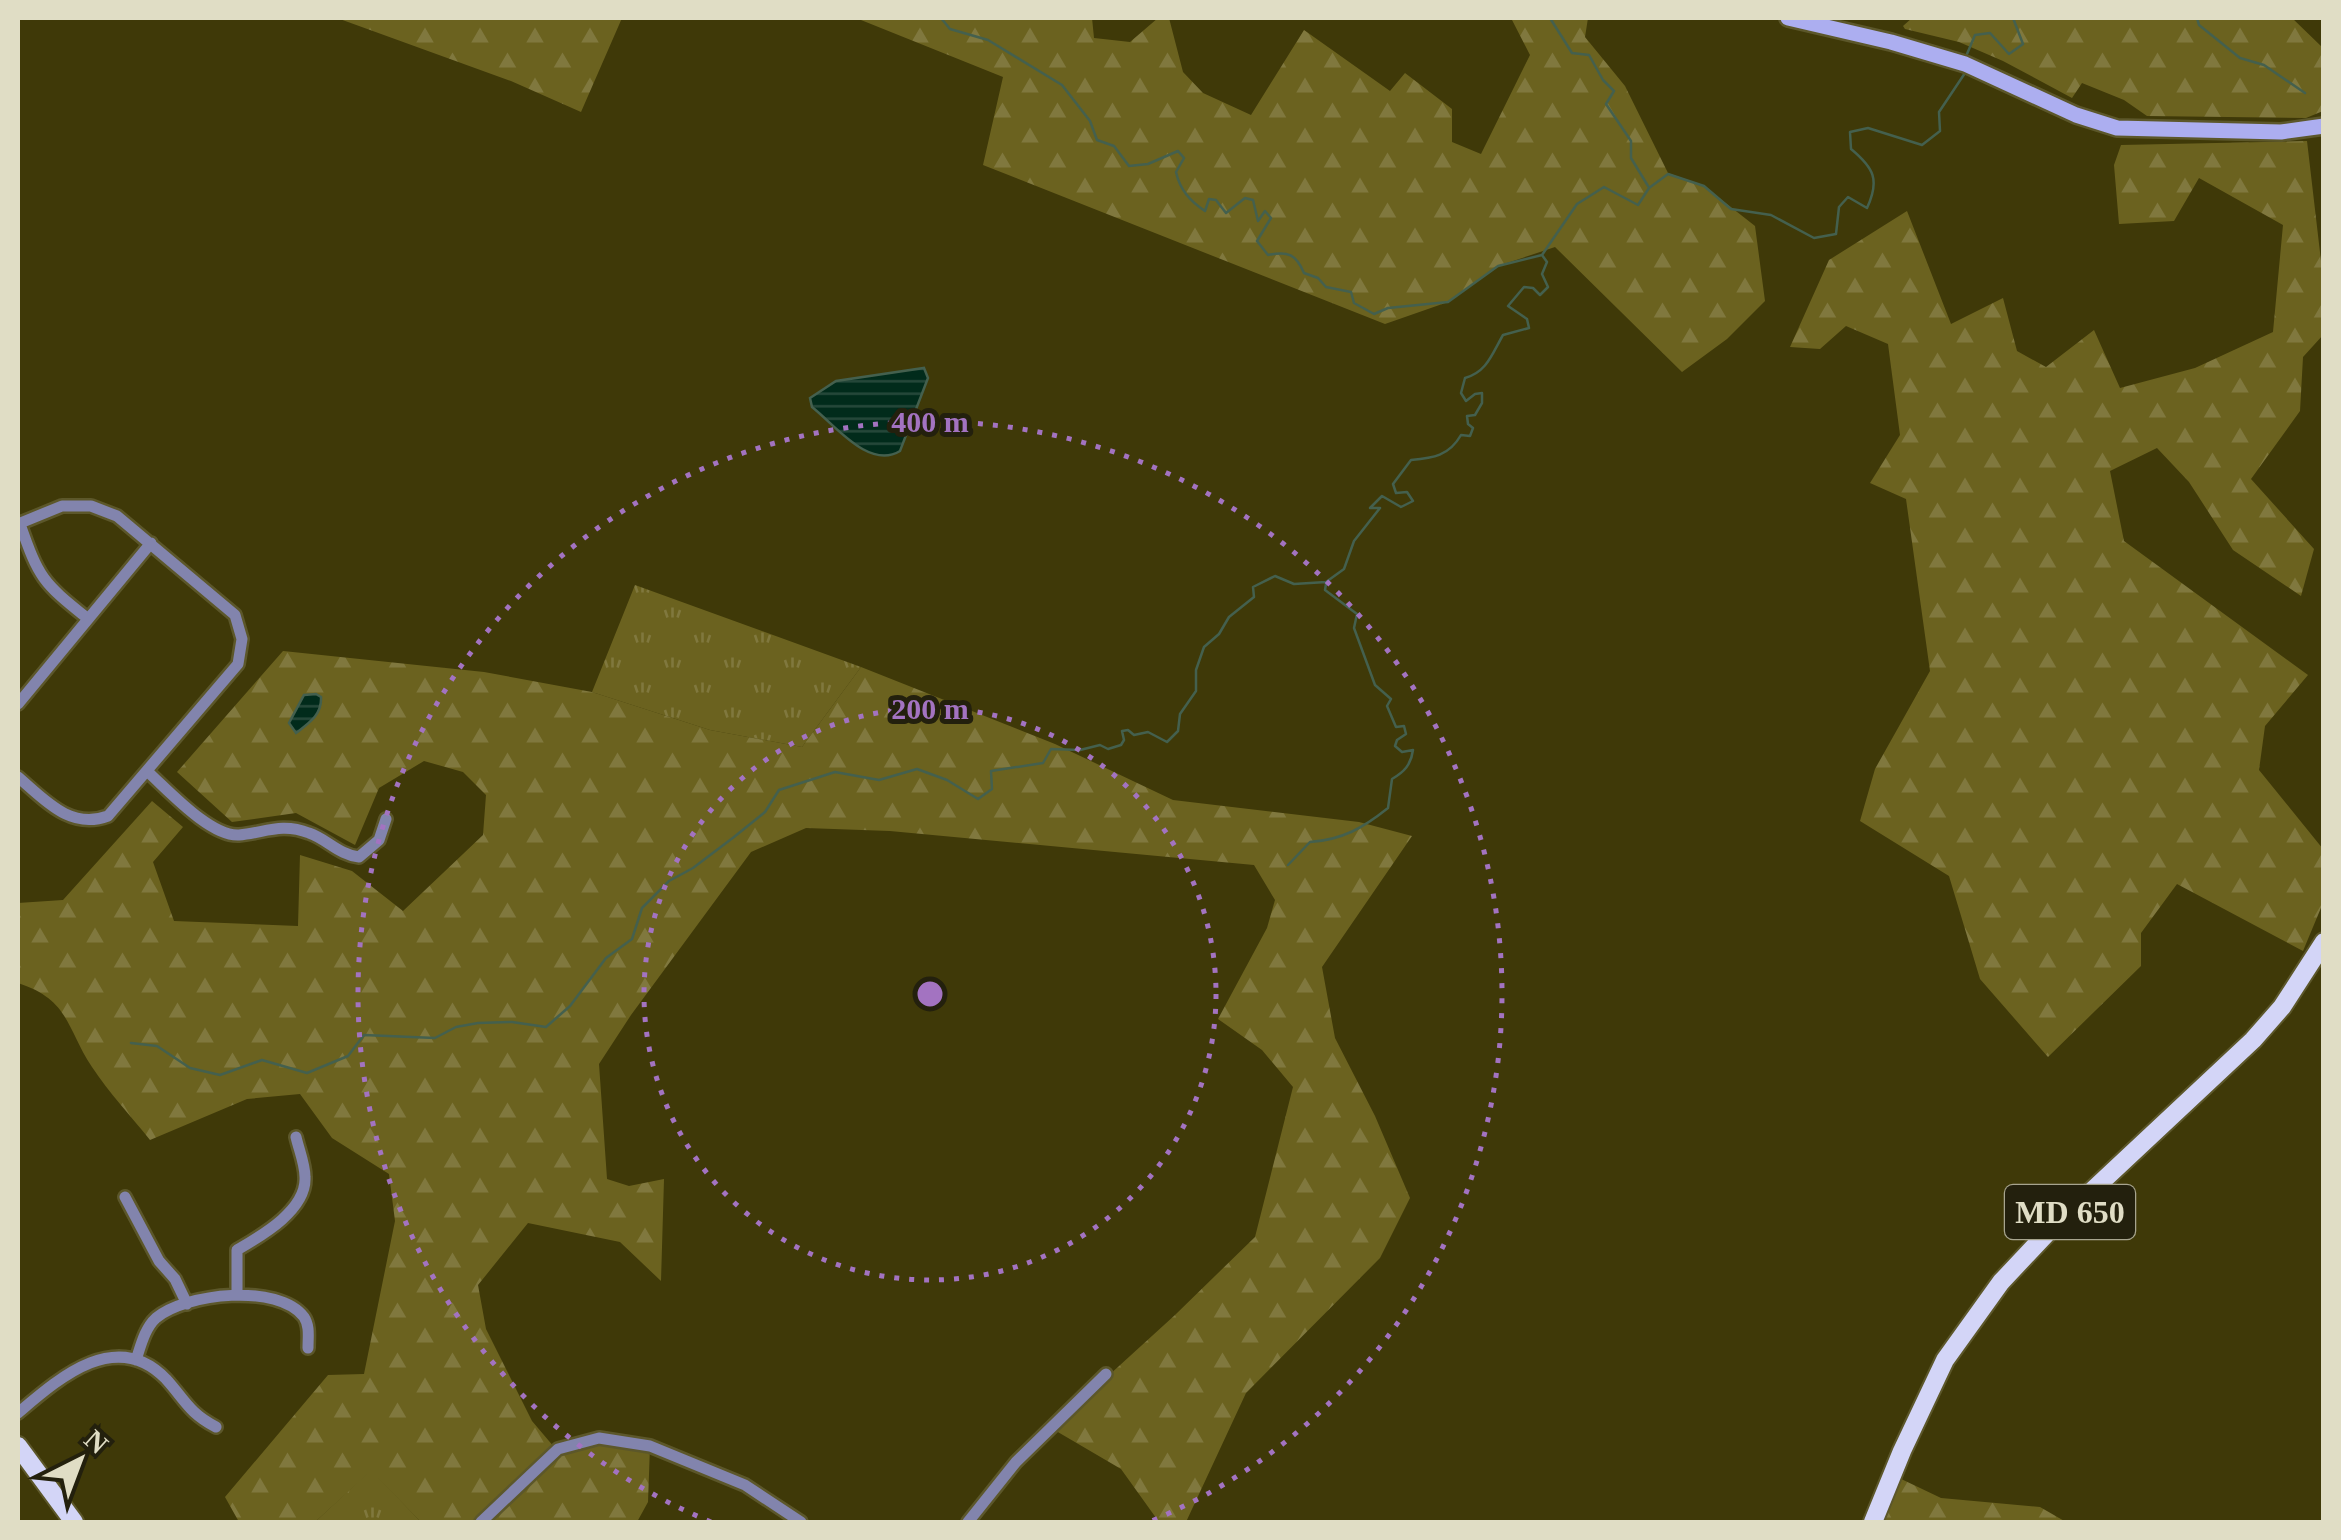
<svg xmlns="http://www.w3.org/2000/svg" width="2341" height="1540" viewBox="0 0 2341 1540" font-family="'Times New Roman',serif">
<style>
.grass{fill:url(#grass-tufts)}
.forest{fill:url(#forest-firs)}
.water{fill:url(#water-rules);stroke:#44604e;stroke-width:2.5}
.lines{fill:none;stroke-linecap:round;stroke-linejoin:round}
.stream{stroke:#44604e;stroke-width:2.5}
.street-casing{stroke:#5c572a;stroke-width:16}
.secondary-casing{stroke:#5c572a;stroke-width:20}
.primary-casing{stroke:#5c572a;stroke-width:22}
.street{stroke:#8284ad;stroke-width:11}
.secondary{stroke:#acaef0;stroke-width:15}
.primary{stroke:#d3d5f7;stroke-width:18}
.ring{fill:none;stroke:#a373c1;stroke-width:5;stroke-dasharray:5 10}
.labels{text-anchor:middle;dominant-baseline:central;stroke-width:10;stroke-linejoin:round;paint-order:stroke}
.shield{fill:#23200d;stroke:#a7a48e;stroke-width:2.5}
.shield-label{font-size:32px;font-weight:bold;fill:#e0ddc5}
.centre{fill:#a373c1;stroke:#23200d;stroke-width:5}
.ring-label{font-size:30px;text-anchor:middle;font-weight:bold;fill:#a373c1;stroke:#23200d;stroke-width:10;stroke-linejoin:round;paint-order:stroke}
</style>
<defs>
<pattern id="grass-tufts" width="24" height="20" patternUnits="userSpaceOnUse" patternTransform="scale(2.5)"><rect width="24" height="20" fill="#6b621f"/><path d="M3 7l-1-3M5 7V3M7 7l1-3M15 17l-1-3M17 17v-4M19 17l1-3" fill="none" stroke="#80783e"/></pattern>
<pattern id="forest-firs" width="22" height="20" patternUnits="userSpaceOnUse" patternTransform="scale(2.5)"><rect width="22" height="20" fill="#6b621f"/><path d="M5 1l3.5 6h-7zM16 11l3.5 6h-7z" fill="#80783e"/></pattern>
<pattern id="water-rules" width="6" height="5" patternUnits="userSpaceOnUse" patternTransform="scale(2.5)"><rect width="6" height="5" fill="#012b1b"/><path d="M0 2.5h6" fill="none" stroke="#26493b"/></pattern>
</defs>
<rect width="100%" height="100%" fill="#3f3908"/>
<!-- grass -->
<path class="grass" d="M 635,585 L 861,667 L 802,747 L 710,730 L 592,692 Z
M 371,1470 L 421,1522 L 315,1522 Z"/>
<!-- forest -->
<path class="forest" d="M 337,18 L 622,18 L 581,112 L 511,81 Z
M 856,18 L 1092,18 L 1094,38 L 1130,42 L 1158,18 L 1169,18 L 1183,72 L 1203,93 L 1251,115 L 1304,30 L 1390,91 L 1405,73 L 1452,109 L 1452,142 L 1481,154 L 1530,55 L 1511,18 L 1588,18 L 1585,37 L 1625,86 L 1668,173 L 1704,186 L 1755,226 L 1765,301 L 1727,339 L 1682,372 L 1555,247 L 1498,266 L 1448,302 L 1385,324 L 983,165 L 1003,77 Z
M 1912,18 L 2292,18 L 2323,48 L 2323,111 L 2306,118 L 2147,116 L 2124,100 L 2082,83 L 2072,98 L 2003,61 L 1959,42 L 1905,29 L 1903,26 Z
M 2307,141 L 2323,278 L 2323,335 L 2303,357 L 2300,411 L 2251,479 L 2314,549 L 2301,596 L 2233,550 L 2189,482 L 2157,448 L 2110,471 L 2124,541 L 2308,675 L 2265,726 L 2259,770 L 2323,849 L 2323,903 L 2303,951 L 2177,884 L 2141,933 L 2141,966 L 2048,1057 L 1980,979 L 1949,876 L 1860,821 L 1875,769 L 1930,671 L 1906,499 L 1870,483 L 1900,435 L 1888,344 L 1846,326 L 1820,349 L 1790,347 L 1829,260 L 1907,211 L 1951,324 L 2003,298 L 2017,351 L 2046,367 L 2094,330 L 2120,388 L 2195,368 L 2273,332 L 2283,225 L 2199,178 L 2174,221 L 2119,224 L 2114,165 L 2121,145 Z
M 283,651 L 484,672 L 592,692 L 710,730 L 802,747 L 861,667 L 1055,744 L 1173,800 L 1359,822 L 1412,836 L 1322,967 L 1335,1038 L 1375,1116 L 1410,1198 L 1380,1258 L 1246,1393 L 1186,1522 L 1159,1522 L 1121,1469 L 1051,1428 L 1175,1315 L 1255,1237 L 1293,1087 L 1262,1050 L 1218,1019 L 1267,928 L 1275,900 L 1254,865 L 890,831 L 806,828 L 751,852 L 631,1015 L 599,1064 L 607,1179 L 629,1186 L 664,1179 L 661,1281 L 620,1242 L 528,1223 L 478,1285 L 486,1329 L 532,1421 L 560,1454 L 602,1442 L 650,1446 L 648,1502 L 637,1522 L 421,1522 L 371,1471 L 315,1522 L 239,1522 L 225,1497 L 328,1375 L 364,1374 L 395,1221 L 389,1174 L 332,1138 L 300,1094 L 247,1099 L 150,1140 C 131,1116 109,1093 92,1067 C 66,1028 70,1000 18,983 L 18,903 L 63,900 L 152,801 L 183,827 L 153,862 L 174,921 L 298,926 L 300,855 L 352,871 L 403,911 L 483,835 L 486,795 L 463,772 L 424,761 L 379,788 L 355,845 L 296,813 L 232,822 L 177,772 Z
M 1897,1477 L 1941,1498 L 2040,1507 L 2066,1522 L 1879,1522 Z"/>
<!-- water -->
<path class="water" d="M 924,368 L 928,378 L 900,451 C 869,470 835,425 812,407 L 810,398 L 836,381 Z
M 316,694 L 321,697 C 322,715 309,723 296,733 L 289,723 L 304,695 Z"/>
<g class="lines">
<!-- stream -->
<path class="stream" d="M 941,18 L 950,29 L 988,40 L 1062,85 L 1090,121 L 1097,140 L 1114,146 L 1129,166 L 1148,164 L 1178,151 L 1184,158 L 1176,172 C 1180,190 1190,201 1205,211 L 1209,199 L 1216,200 L 1226,213 L 1245,198 L 1253,200 L 1258,221 L 1265,211 L 1271,218 L 1257,241 L 1268,255 C 1288,251 1296,254 1304,273 L 1318,278 L 1326,287 L 1351,292 L 1354,303 L 1374,314 L 1388,308 L 1448,302 L 1498,266 L 1542,255
M 1550,18 L 1572,53 L 1589,55 L 1603,80 L 1614,91 L 1606,104 L 1631,141 L 1631,158 L 1648,186
M 2197,18 L 2199,25 L 2240,58 L 2264,65 L 2305,93
M 1967,54 L 1975,35 L 1990,33 L 2009,54 L 2023,44 L 2013,18
M 1288,865 L 1310,842 C 1342,840 1363,828 1388,808 L 1392,779 C 1404,772 1411,765 1413,750 L 1402,752 L 1395,746 L 1397,740 L 1406,734 L 1404,726 L 1396,727 L 1387,706 L 1391,699 L 1375,685 L 1354,628 L 1357,614 L 1325,590 L 1326,584
M 131,1043 L 157,1046 L 190,1068 L 220,1075 L 262,1060 L 307,1073 L 348,1056 L 364,1035 L 435,1038 L 456,1027 L 478,1023 L 512,1022 L 546,1027 L 570,1006 L 606,958 L 632,939 L 642,908 L 669,881 L 693,868 L 734,837 L 765,812 L 779,790 L 835,772 L 879,780 L 917,769 L 947,780 L 978,799 L 992,789 L 991,771 L 1043,763 L 1051,749 L 1080,750 L 1100,745 L 1108,749 L 1121,745 L 1124,740 L 1122,731 L 1128,730 L 1134,735 L 1148,732 L 1167,742 L 1178,731 L 1180,714 L 1196,691 L 1196,670 L 1204,647 L 1219,634 L 1229,617 L 1254,597 L 1253,587 L 1275,576 L 1294,584 L 1326,582 L 1344,569 L 1354,541 L 1380,508 L 1370,508 L 1382,496 L 1401,507 L 1413,501 L 1407,492 L 1396,493 L 1393,484 L 1411,460 C 1433,458 1449,456 1461,435 L 1470,436 L 1473,428 L 1468,424 L 1467,416 L 1475,415 L 1482,403 L 1482,393 L 1475,394 L 1466,401 L 1461,393 L 1465,378 C 1487,372 1492,354 1503,335 L 1529,328 L 1527,319 L 1508,306 L 1524,287 L 1533,288 L 1540,295 L 1548,287 L 1542,274 L 1547,262 L 1542,255 L 1577,204 L 1604,187 L 1638,205 L 1649,188 L 1668,174 L 1704,186 L 1731,209 L 1771,215 L 1814,238 L 1836,234 L 1839,207 L 1848,197 L 1867,208 C 1880,180 1874,168 1851,149 L 1850,132 L 1868,128 L 1922,145 L 1940,131 L 1939,112 L 1965,73"/>
<defs>
<path id="street" d="M 18,524 L 62,506 L 91,506 L 117,516 L 235,615 L 242,639 L 238,664 L 108,816 C 70,830 45,800 18,777
M 20,524 C 39,578 42,582 87,618
M 18,704 L 151,543
M 149,773 C 169,791 211,837 239,835 C 264,833 281,822 309,833 C 327,839 339,855 359,857 L 379,840 L 386,819
M 125,1197 L 159,1261 L 175,1279 L 187,1304
M 237,1295 L 237,1250 C 261,1236 307,1210 305,1177 C 305,1164 299,1150 296,1137
M 136,1360 C 141,1345 145,1328 156,1318 C 186,1293 278,1283 304,1317 C 310,1326 308,1337 308,1348
M 18,1413 C 58,1379 116,1327 166,1379 C 185,1400 189,1413 216,1427
M 481,1522 L 558,1449 L 599,1438 L 650,1446 L 745,1485 L 801,1522
M 968,1522 L 1016,1462 L 1106,1374"/>
<path id="secondary" d="M 1788,18 L 1891,42 L 1965,64 L 2076,115 L 2117,128 L 2281,132 L 2324,126"/>
<path id="primary" d="M 18,1446 L 74,1522
M 1873,1522 L 1902,1451 L 1945,1360 L 2001,1282 L 2049,1231 L 2253,1040 L 2282,1007 L 2324,942"/>
</defs>
<!-- street casing -->
<use href="#street" class="street-casing"/>
<!-- secondary casing -->
<use href="#secondary" class="secondary-casing"/>
<!-- primary casing -->
<use href="#primary" class="primary-casing"/>
<!-- street -->
<use href="#street" class="street"/>
<!-- secondary -->
<use href="#secondary" class="secondary"/>
<!-- primary -->
<use href="#primary" class="primary"/>
</g>
<!-- distance rings -->
<g class="ring">
<circle cx="930" cy="994" r="286"/>
<path d="M711 1522A572 572 0 1 1 1149 1522"/>
</g>
<g class="labels">
<!-- shield labels -->
<rect class="shield" x="2005" y="1185" width="130" height="54" rx="8"/>
<g class="shield-label">
<text x="2070" y="1212">MD 650</text>
</g>
</g>
<circle cx="930" cy="994" r="15" class="centre"/>
<g class="ring-label">
<text x="930" y="432">400 m</text>
<text x="930" y="719">200 m</text>
</g>
<!-- border -->
<rect width="2341" height="1540" fill="none" stroke="#e0ddc5" stroke-width="40"/>
<!-- north arrow -->
<g transform="translate(80 1460) rotate(42)" stroke="#23200d" stroke-width="8" paint-order="stroke">
<path d="M0-8L18 38L0 25L-18 38Z" fill="#e0ddc5"/>
<text y="-15" font-size="28" font-weight="bold" text-anchor="middle" fill="#e0ddc5">N</text>
</g>
</svg>
